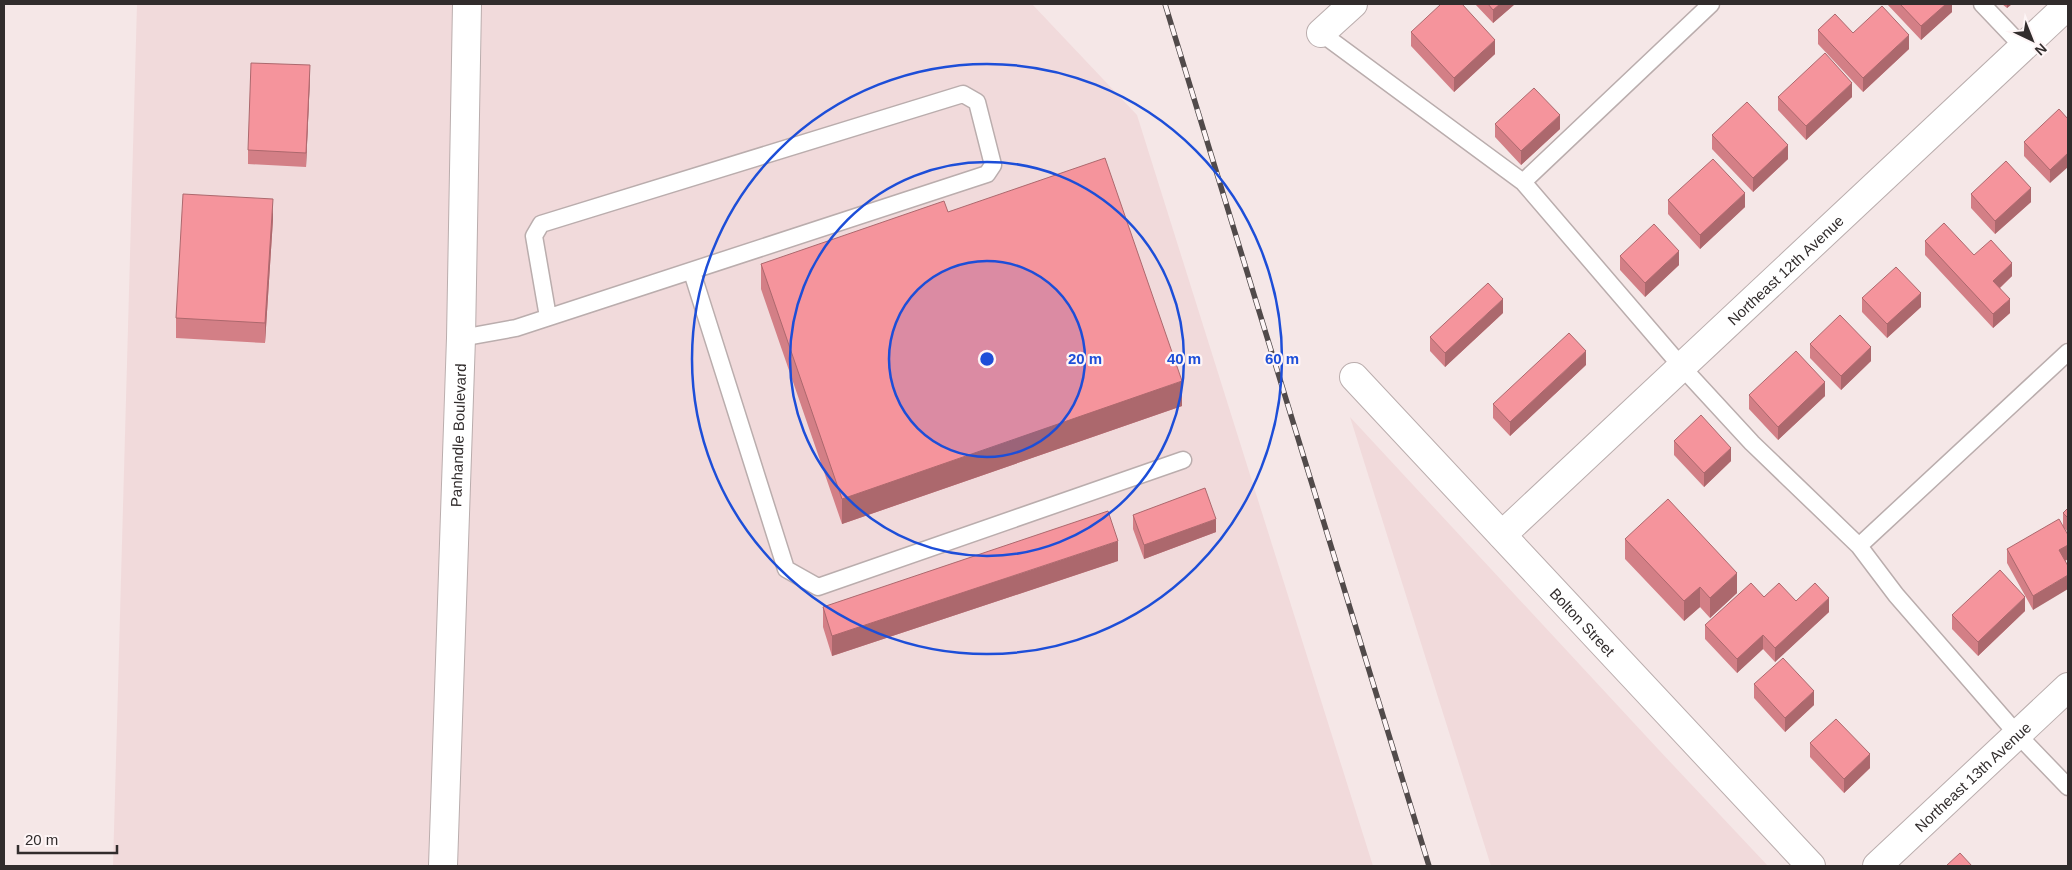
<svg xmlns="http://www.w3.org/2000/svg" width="2072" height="870" viewBox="0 0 2072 870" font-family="Helvetica,sans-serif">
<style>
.built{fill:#f1dadb}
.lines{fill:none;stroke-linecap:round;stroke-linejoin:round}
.service-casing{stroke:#baadad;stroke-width:19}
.minor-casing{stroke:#baadad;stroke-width:30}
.tertiary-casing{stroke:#baadad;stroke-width:30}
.service{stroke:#fff;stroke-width:16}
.minor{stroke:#fff;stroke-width:28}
.tertiary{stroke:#fff;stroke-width:28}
.rail-casing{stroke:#514a4a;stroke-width:5.5}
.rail{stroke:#fef5f6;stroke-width:4;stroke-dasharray:11;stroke-linecap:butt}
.wall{fill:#d37f86}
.shaded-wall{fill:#ac686d}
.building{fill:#f5949c;stroke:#ac686d}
.ring{fill:none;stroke:#1d4ed8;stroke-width:2.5}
.labels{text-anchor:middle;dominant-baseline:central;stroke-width:4.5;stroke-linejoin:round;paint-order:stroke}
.street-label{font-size:15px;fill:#312c2c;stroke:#fef5f6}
.centre{fill:#1d4ed8;stroke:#fef5f6;stroke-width:2.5}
.ring-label{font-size:15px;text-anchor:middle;font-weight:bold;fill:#1d4ed8;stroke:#fef5f6;stroke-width:4.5;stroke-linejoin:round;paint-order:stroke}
</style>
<rect width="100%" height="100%" fill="#f5e7e7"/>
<!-- built -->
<path class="built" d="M 137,4 L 1032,4 L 1137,115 L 1373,866 L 113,866 Z
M 1350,417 L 1658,749 L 1768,866 L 1491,866 Z"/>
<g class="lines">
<defs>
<path id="service" d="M 1711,4 L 1523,182 L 1681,366 L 1752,443 L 1859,546 L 1896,595 L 2017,734 L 2068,787
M 1982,4 L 2022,46
M 1321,33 L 1523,182
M 692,272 L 786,569 L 818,587 L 1183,460
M 461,338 L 516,328 L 987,174 L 993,165 L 977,102 L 963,94 L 541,224 L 534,236 L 548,317
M 1859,546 L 2068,352"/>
<g id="minor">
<path d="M 1321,33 L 1353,4"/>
<path id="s1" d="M 1354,377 L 1811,866"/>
<path id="s2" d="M 1502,535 L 2068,5"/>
<path id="s3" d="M 1877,866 L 2068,687"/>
</g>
<g id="tertiary">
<path id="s4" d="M 443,866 L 461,338 L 467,4"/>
</g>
</defs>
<!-- service casing -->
<use href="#service" class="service-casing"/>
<!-- minor casing -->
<use href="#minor" class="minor-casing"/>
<!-- tertiary casing -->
<use href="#tertiary" class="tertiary-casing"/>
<!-- service -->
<use href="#service" class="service"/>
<!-- minor -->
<use href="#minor" class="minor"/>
<!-- tertiary -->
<use href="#tertiary" class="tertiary"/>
<defs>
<path id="rail" d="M 1165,4 L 1429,866"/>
</defs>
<!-- rail casing -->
<use href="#rail" class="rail-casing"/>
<!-- rail -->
<use href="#rail" class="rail"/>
</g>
<!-- wall -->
<path class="wall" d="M 1475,4 L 1515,4 L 1493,23 Z
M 1887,4 L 1952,4 L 1952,12 L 1921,40 Z
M 2002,4 L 2012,4 L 2007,8 Z
M 1818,30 L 1853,33 L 1909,49 L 1863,92 L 1818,44 Z
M 1411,32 L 1495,54 L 1454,92 L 1411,46 Z
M 310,78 L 306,167 L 248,164 L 248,150 Z
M 1778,97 L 1852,97 L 1806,140 L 1778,110 Z
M 2068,119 L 2050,183 L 2024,156 L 2024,142 Z
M 1495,124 L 1560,129 L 1521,165 L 1495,137 Z
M 1712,135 L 1788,159 L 1753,192 L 1712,149 Z
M 1971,194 L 2031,202 L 1995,234 L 1971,208 Z
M 1668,200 L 1745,207 L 1700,249 L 1668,214 Z
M 948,212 L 1182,406 L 842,524 L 761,289 L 761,264 Z
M 273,219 L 265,343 L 176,338 L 176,318 Z
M 1925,241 L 2012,276 L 2000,288 L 2010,313 L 1993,328 L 1925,255 Z
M 1620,256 L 1679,265 L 1645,297 L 1620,270 Z
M 1862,298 L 1921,307 L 1887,338 L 1862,312 Z
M 1503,313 L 1445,367 L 1430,351 L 1430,337 Z
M 1810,344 L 1871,361 L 1841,390 L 1810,358 Z
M 1586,365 L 1510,436 L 1493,418 L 1493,404 Z
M 1749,395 L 1825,396 L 1778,440 L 1749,409 Z
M 1674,441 L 1731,461 L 1704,487 L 1674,455 Z
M 2068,508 L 2068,532 L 2064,528 L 2068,535 L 2068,559 L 2065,561 L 2033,610 L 2007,563 L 2007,549 L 2063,526 L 2063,513 Z
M 1133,515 L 1216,532 L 1144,559 L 1133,529 Z
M 1625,539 L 1737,593 L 1710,618 L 1700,607 L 1684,621 L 1625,559 Z
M 1118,561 L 832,656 L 823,627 L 823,607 Z
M 1764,597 L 1796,601 L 1829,612 L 1775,662 L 1763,649 L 1737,673 L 1705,639 L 1705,625 Z
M 2025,611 L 1978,656 L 1952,629 L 1952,615 Z
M 1754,684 L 1814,705 L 1785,732 L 1754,698 Z
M 1810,743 L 1870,768 L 1844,793 L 1810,757 Z"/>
<!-- shaded-wall -->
<path class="shaded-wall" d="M 1500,4 L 1515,4 L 1493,23 L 1493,10 Z
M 1946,4 L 1952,4 L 1952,12 L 1921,40 L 1921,26 Z
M 2007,4 L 2012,4 L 2007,8 Z
M 1909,35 L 1909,49 L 1863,92 L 1863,78 Z
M 1495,40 L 1495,54 L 1454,92 L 1454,78 Z
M 310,65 L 310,78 L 306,167 L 306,153 Z
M 1852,83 L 1852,97 L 1806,140 L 1806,126 Z
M 1560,115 L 1560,129 L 1521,165 L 1521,151 Z
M 1788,145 L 1788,159 L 1753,192 L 1753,178 Z
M 2068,153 L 2068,167 L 2050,183 L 2050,170 Z
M 2031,188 L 2031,202 L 1995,234 L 1995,221 Z
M 1745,193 L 1745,207 L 1700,249 L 1700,235 Z
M 273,199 L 273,219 L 265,343 L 265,323 Z
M 1679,251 L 1679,265 L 1645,297 L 1645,283 Z
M 2012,263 L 2012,276 L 1993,294 L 1993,281 Z
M 1921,293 L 1921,307 L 1887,338 L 1887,324 Z
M 1503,299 L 1503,313 L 1445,367 L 1445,353 Z
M 2010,299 L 2010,313 L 1993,328 L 1993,314 Z
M 1871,347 L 1871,361 L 1841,390 L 1841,376 Z
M 1586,351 L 1586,365 L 1510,436 L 1510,422 Z
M 1182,381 L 1182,406 L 842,524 L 842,499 Z
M 1825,382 L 1825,396 L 1778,440 L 1778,427 Z
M 1731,448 L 1731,461 L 1704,487 L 1704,473 Z
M 1216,519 L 1216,532 L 1144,559 L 1144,545 Z
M 1118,541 L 1118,561 L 832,656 L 832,636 Z
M 2068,545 L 2068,559 L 2059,564 L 2059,550 Z
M 1737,573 L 1737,593 L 1710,618 L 1710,598 Z
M 2068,575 L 2068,589 L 2033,610 L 2033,596 Z
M 1700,587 L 1700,607 L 1684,621 L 1684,601 Z
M 2025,597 L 2025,611 L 1978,656 L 1978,642 Z
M 1829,598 L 1829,612 L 1775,662 L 1775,648 Z
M 1763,635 L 1763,649 L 1737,673 L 1737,659 Z
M 1814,691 L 1814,705 L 1785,732 L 1785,718 Z
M 1870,754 L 1870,768 L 1844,793 L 1844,779 Z"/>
<!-- building -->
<path class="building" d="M 1441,4 L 1462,4 L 1495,40 L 1454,78 L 1411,32 Z
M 1488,4 L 1500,4 L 1493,10 Z
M 1900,4 L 1946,4 L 1921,26 Z
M 1882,6 L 1909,35 L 1863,78 L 1818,30 L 1835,14 L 1853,33 Z
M 1825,53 L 1852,83 L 1806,126 L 1778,97 Z
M 251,63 L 310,65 L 306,153 L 248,150 Z
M 1534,88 L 1560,115 L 1521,151 L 1495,124 Z
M 1747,102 L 1788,145 L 1753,178 L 1712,135 Z
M 2059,109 L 2068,119 L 2068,153 L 2050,170 L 2024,142 Z
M 1105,158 L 1182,381 L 842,499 L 761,264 L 944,201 L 948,212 Z
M 1713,159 L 1745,193 L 1700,235 L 1668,200 Z
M 2006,161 L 2031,188 L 1995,221 L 1971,194 Z
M 183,194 L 273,199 L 265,323 L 176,318 Z
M 1944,223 L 1974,255 L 1991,240 L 2012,263 L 1993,281 L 2010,299 L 1993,314 L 1925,241 Z
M 1654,224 L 1679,251 L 1645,283 L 1620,256 Z
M 1896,267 L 1921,293 L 1887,324 L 1862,298 Z
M 1488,283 L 1503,299 L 1445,353 L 1430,337 Z
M 1840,315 L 1871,347 L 1841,376 L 1810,344 Z
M 1569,333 L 1586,351 L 1510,422 L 1493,404 Z
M 1796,351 L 1825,382 L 1778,427 L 1749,395 Z
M 1701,415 L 1731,448 L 1704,473 L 1674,441 Z
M 1205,488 L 1216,519 L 1144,545 L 1133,515 Z
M 1668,499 L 1737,573 L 1710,598 L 1700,587 L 1684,601 L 1625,539 Z
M 2068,508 L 2068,518 L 2063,513 Z
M 1108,511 L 1118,541 L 832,636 L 823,607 Z
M 2059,519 L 2068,535 L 2068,545 L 2059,550 L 2068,566 L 2068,575 L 2033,596 L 2007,549 Z
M 2000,570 L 2025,597 L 1978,642 L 1952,615 Z
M 1751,583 L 1764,597 L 1779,583 L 1796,601 L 1815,583 L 1829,598 L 1775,648 L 1763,635 L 1737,659 L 1705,625 Z
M 1783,658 L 1814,691 L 1785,718 L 1754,684 Z
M 1836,719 L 1870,754 L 1844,779 L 1810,743 Z
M 1960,853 L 1972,866 L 1946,866 Z"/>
<!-- distance rings -->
<circle cx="987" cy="359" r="98" fill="#1d4ed8" fill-opacity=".12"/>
<g class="ring">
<circle cx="987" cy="359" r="98"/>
<circle cx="987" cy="359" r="197"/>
<circle cx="987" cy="359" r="295"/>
</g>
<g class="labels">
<!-- street labels -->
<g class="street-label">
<text stroke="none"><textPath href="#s2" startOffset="388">Northeast 12th Avenue</textPath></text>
<text stroke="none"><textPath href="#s4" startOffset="431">Panhandle Boulevard</textPath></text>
<text stroke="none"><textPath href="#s1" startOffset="335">Bolton Street</textPath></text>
<text stroke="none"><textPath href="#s3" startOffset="131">Northeast 13th Avenue</textPath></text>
</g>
</g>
<circle cx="987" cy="359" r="8" class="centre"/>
<g class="ring-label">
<text x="1085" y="364">20 m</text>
<text x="1184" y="364">40 m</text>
<text x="1282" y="364">60 m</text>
</g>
<!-- border -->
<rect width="2072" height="870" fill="none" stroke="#312c2c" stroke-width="10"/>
<!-- north arrow -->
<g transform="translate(2032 40) rotate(137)" stroke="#fef5f6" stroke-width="4" paint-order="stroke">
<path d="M0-4L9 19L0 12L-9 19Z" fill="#312c2c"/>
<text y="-8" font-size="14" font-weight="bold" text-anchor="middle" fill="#312c2c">N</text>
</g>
<!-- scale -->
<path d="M18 845v8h99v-8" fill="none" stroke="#312c2c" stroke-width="2.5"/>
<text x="25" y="845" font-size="15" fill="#312c2c" stroke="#fef5f6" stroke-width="4" paint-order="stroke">20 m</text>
</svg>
